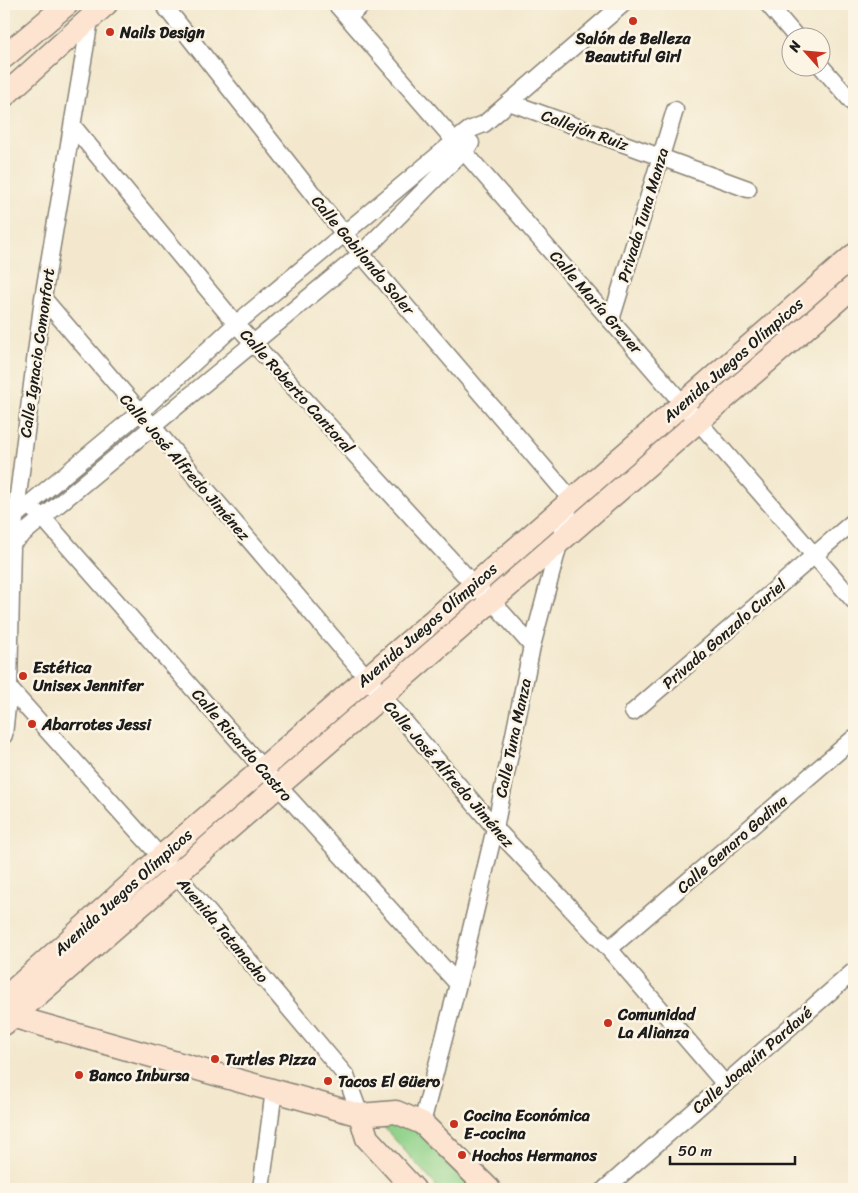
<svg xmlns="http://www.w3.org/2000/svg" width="858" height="1193" viewBox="0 0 858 1193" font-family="Sriracha,sans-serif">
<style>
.green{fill:#90d28a;stroke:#567753}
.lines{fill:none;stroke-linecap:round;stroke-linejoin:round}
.street-casing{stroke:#888275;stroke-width:19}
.secondary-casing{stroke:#888275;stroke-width:25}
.street{stroke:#fff;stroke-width:16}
.secondary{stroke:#fde4d1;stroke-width:22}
.poi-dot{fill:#c8321e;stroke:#fcf5e5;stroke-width:2}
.labels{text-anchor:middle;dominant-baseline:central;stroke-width:5;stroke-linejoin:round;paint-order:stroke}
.poi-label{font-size:16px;font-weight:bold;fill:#1c1c1c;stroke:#fcf5e5;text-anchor:start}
.street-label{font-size:16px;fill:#1c1c1c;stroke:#fcf5e5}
</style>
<rect width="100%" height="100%" fill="#fcf5e5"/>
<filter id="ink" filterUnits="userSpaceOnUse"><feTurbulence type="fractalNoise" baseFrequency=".02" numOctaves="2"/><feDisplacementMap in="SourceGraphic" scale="10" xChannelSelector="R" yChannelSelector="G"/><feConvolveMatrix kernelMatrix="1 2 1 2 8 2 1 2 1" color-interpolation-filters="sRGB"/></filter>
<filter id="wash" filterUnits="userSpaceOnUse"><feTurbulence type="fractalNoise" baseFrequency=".0096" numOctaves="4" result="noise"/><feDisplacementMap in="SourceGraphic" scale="20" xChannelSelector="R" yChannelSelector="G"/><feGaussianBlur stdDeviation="1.12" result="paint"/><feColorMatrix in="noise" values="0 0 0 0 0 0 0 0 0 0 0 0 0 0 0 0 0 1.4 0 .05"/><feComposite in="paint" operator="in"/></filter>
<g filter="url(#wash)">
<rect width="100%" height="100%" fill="#f3e8ce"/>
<!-- green -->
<path class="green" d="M 389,1121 L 413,1125 L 479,1189 L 439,1189 L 381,1124 Z"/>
</g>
<g filter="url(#ink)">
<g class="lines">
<defs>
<path id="street" d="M 163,4 L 345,235 L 571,499 L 532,646 L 495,828 L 458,984 L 422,1123
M 336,4 L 854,601
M 768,4 L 797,38
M 348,17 L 363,4
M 820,65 L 854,104
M 509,102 L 748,189
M 73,126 L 236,324 L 473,584 L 492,601 L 532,646
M 43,298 L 495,828 L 609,949 L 725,1084
M 611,320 L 675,110
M 28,505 L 44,519 L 278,786 L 458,984
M 16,515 L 139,413 L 236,324 L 455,141 L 469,130 L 484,124 L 623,4
M 12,543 L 361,254 L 471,143
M 9,688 L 177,875 L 346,1076 L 360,1115
M 633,712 L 854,521
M 4,735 L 9,688 L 12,543 L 43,298 L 91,14
M 609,949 L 854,738
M 261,1189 L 274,1090
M 605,1189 L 854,971"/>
<path id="secondary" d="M 4,57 L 67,4
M 4,96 L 106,4
M 4,999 L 161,857 L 854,255
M 4,1014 L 360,1115 L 396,1112 L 422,1123 L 489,1189
M 4,1024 L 854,286
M 360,1115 L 367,1138 L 414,1189"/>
</defs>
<!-- street casing -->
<use href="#street" class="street-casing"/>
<!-- secondary casing -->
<use href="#secondary" class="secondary-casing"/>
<!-- street -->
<use href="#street" class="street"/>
<!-- secondary -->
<use href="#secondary" class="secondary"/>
</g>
</g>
<!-- markers -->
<g class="poi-dot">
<circle cx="633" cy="21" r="5"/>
<circle cx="110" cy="32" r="5"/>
<circle cx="23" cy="676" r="5"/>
<circle cx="32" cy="724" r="5"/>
<circle cx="608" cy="1023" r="5"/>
<circle cx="215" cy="1059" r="5"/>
<circle cx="79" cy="1075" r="5"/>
<circle cx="328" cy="1081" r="5"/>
<circle cx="454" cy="1124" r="5"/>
<circle cx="462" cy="1155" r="5"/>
</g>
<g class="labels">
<!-- poi labels -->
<g class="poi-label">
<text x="120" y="32">Nails Design</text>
<text x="633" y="38" text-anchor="middle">Salón de Belleza<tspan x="633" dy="18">Beautiful Girl</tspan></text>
<text x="33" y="667">Estética<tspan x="33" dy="18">Unisex Jennifer</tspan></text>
<text x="42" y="724">Abarrotes Jessi</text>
<text x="618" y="1014">Comunidad<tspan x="618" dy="18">La Alianza</tspan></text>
<text x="225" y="1059">Turtles Pizza</text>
<text x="89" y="1075">Banco Inbursa</text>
<text x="338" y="1081">Tacos El Güero</text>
<text x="464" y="1115">Cocina Económica<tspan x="464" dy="18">E-cocina</tspan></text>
<text x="472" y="1155">Hochos Hermanos</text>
</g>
<!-- street labels -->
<g class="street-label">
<text transform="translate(585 130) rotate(20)">Callejón Ruiz</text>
<text transform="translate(643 215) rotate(-73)">Privada Tuna Manza</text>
<text transform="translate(363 255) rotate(50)">Calle Gabilondo Soler</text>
<text transform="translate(596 302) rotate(49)">Calle María Grever</text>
<text transform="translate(37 353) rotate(-82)">Calle Ignacio Comonfort</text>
<text transform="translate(733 360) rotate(-41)">Avenida Juegos Olímpicos</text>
<text transform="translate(297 391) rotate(48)">Calle Roberto Cantoral</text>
<text transform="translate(185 467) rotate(49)">Calle José Alfredo Jiménez</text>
<text transform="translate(427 625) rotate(-41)">Avenida Juegos Olímpicos</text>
<text transform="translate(724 634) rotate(-41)">Privada Gonzalo Curiel</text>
<text transform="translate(513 738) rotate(-78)">Calle Tuna Manza</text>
<text transform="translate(242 745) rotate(49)">Calle Ricardo Castro</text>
<text transform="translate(449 774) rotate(49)">Calle José Alfredo Jiménez</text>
<text transform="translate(732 844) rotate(-41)">Calle Genaro Godina</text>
<text transform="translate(123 892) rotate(-42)">Avenida Juegos Olímpicos</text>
<text transform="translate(223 930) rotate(50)">Avenida Tatanacho</text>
<text transform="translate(752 1060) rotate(-41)">Calle Joaquín Pardavé</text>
</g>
</g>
<!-- margin -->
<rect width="858" height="1193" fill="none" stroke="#fcf5e5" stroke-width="20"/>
<!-- north arrow -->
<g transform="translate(806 52) rotate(297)"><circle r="24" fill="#fcf5e5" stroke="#a29e95"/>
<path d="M0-4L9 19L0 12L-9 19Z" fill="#c8321e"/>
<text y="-8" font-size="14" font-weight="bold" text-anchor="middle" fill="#1c1c1c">N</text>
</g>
<!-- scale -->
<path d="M670 1156v8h125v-8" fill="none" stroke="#1c1c1c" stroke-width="2.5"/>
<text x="678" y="1156" font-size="15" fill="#1c1c1c" stroke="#fcf5e5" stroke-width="4" paint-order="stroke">50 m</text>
</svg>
